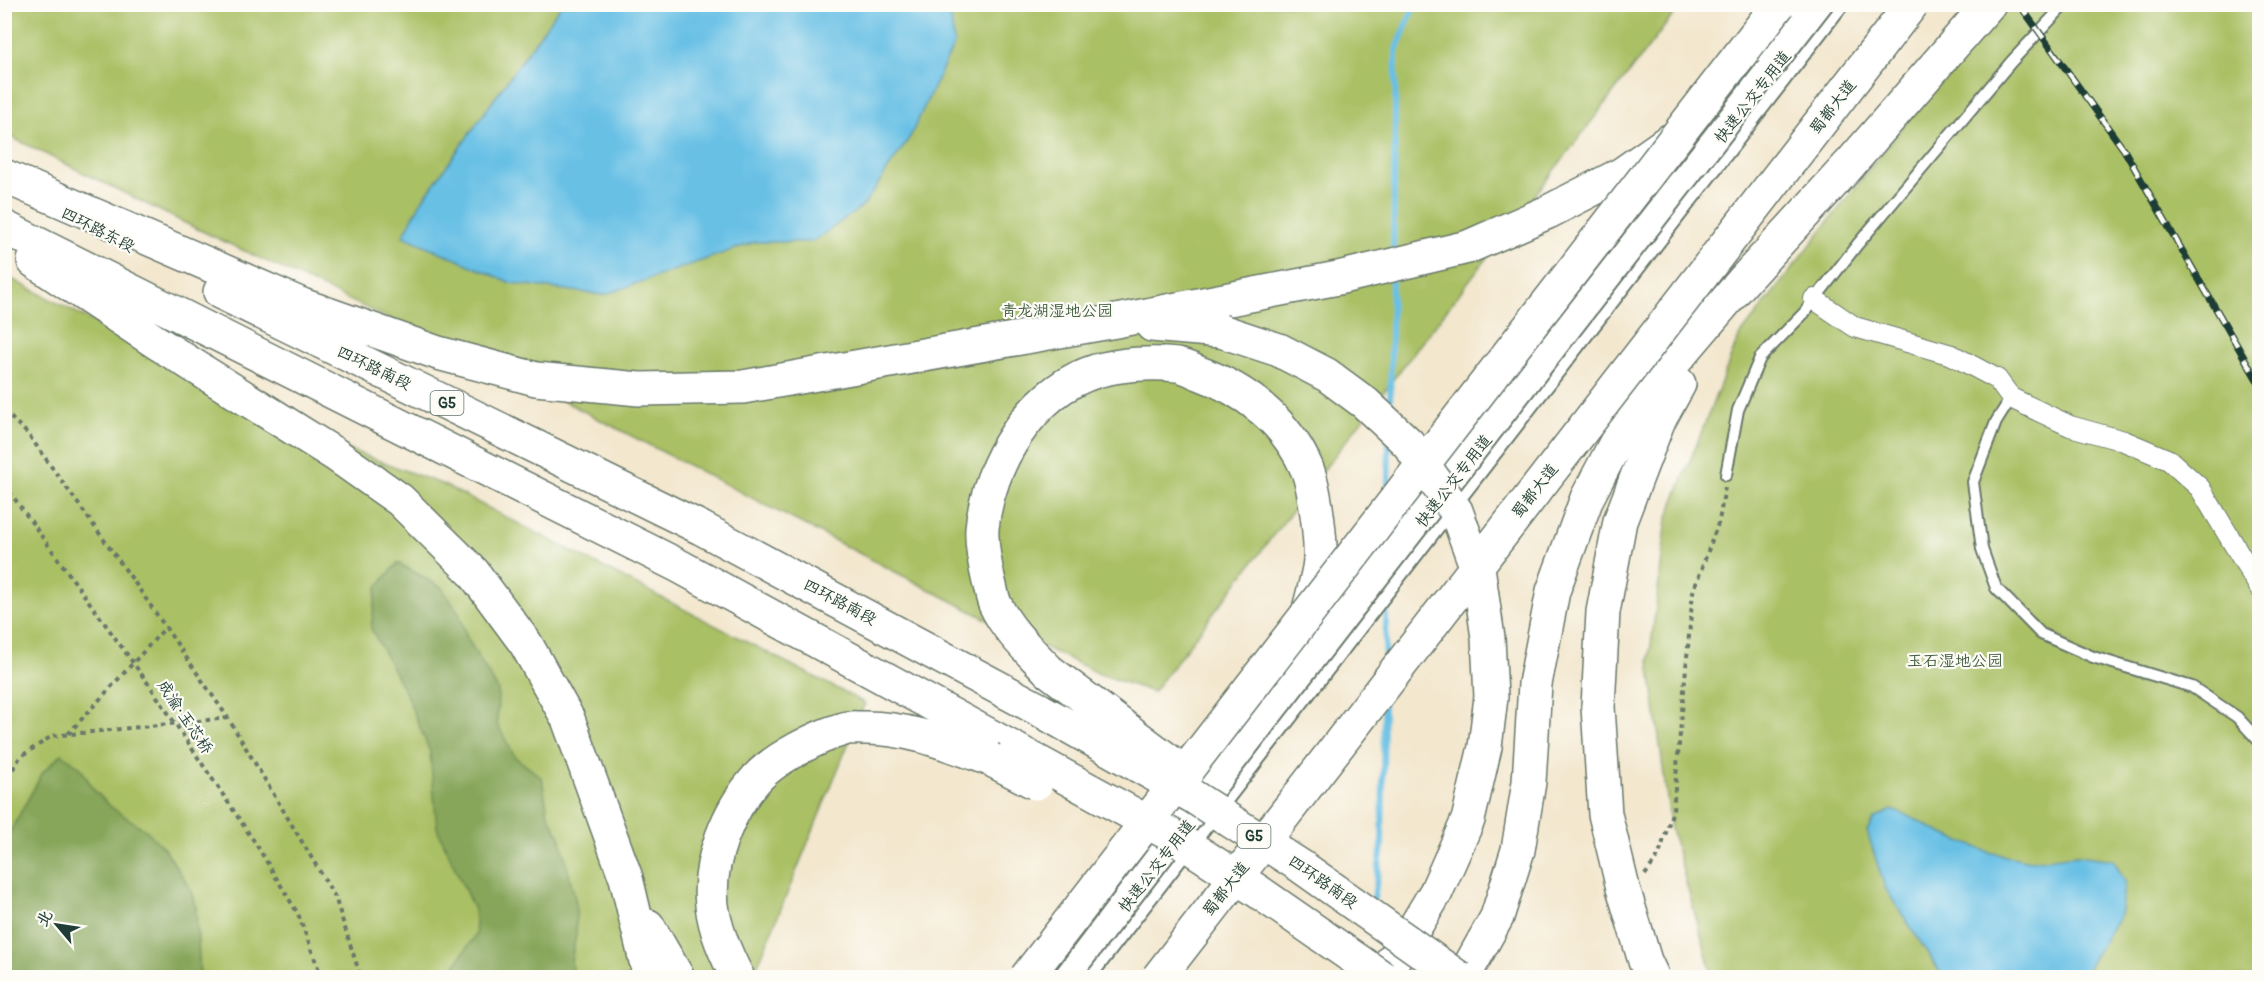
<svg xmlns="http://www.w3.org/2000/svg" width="2264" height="982" viewBox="0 0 2264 982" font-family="Pangolin,'LXGW WenKai TC',sans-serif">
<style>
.green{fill:#aac065;stroke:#647e4c;stroke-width:1.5}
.forest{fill:#87a65a;stroke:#537247;stroke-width:1.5}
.water{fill:#68c0e5;stroke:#447e8c;stroke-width:1.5}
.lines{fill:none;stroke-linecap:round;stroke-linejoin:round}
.stream{stroke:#68c0e5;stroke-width:6}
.lane-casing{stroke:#69786a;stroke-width:14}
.street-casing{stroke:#69786a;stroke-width:22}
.secondary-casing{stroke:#69786a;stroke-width:32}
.highway-casing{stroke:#69786a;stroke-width:36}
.path{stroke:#69786a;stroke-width:4;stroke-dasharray:4.5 4.5;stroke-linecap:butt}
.lane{stroke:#fff;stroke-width:10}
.street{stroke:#fff;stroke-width:20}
.secondary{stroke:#fff;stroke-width:28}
.highway{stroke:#fff;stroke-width:33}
.rail-casing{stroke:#1f3d34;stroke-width:7}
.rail{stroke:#fdfcf7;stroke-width:4.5;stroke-dasharray:14;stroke-linecap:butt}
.lane-bridge-casing{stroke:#69786a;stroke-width:14;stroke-linecap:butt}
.highway-bridge-casing{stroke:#69786a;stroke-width:36;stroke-linecap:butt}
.path-bridge{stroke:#69786a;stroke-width:4;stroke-dasharray:4.5 4.5;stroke-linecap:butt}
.lane-bridge{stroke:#fff;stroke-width:10}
.highway-bridge{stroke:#fff;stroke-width:33}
.labels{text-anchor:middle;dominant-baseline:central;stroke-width:4.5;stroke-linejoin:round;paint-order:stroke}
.shield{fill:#fdfcf7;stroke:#62766e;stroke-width:1.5}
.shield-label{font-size:15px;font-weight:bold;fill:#1f3d34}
.street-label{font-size:16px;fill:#1f3d34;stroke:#fdfcf7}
.park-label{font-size:16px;fill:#425e40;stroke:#fdfcf7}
</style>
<rect width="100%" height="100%" fill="#fdfcf7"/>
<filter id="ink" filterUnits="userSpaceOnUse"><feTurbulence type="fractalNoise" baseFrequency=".0167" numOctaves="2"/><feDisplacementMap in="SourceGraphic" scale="12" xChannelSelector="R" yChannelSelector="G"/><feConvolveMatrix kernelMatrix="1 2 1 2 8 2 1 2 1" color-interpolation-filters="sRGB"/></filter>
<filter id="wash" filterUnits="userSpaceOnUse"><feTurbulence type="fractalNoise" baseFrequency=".008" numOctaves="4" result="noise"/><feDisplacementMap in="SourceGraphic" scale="24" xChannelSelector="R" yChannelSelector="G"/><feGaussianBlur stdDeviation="1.35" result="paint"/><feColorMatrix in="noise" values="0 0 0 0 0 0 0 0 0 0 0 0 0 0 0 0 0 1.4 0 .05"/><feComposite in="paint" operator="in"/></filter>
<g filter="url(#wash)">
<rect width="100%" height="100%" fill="#f3e7ce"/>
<!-- green -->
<path class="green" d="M 4,5 L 1681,5 L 1153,692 L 1100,674 L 1008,630 L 552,395 L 191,226 L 5,134 Z
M 2006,5 L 2259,5 L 2259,977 L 1713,978 L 1671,829 L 1649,661 L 1667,519 L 1739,337 L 1895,136 Z
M 4,275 L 315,437 L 444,485 L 865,703 L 753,977 L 5,977 Z"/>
<!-- forest -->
<path class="forest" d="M 398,563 L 441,587 L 459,613 L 467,638 L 498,690 L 497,724 L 515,757 L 542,778 L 548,814 L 560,836 L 576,903 L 576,934 L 571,962 L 573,977 L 450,977 L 458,961 L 476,934 L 474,910 L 437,828 L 430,752 L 406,694 L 371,628 L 377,587 Z
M 62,754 L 80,767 L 94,790 L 111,807 L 147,831 L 166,851 L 190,888 L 196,908 L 200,977 L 5,977 L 5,841 L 43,772 Z"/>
<!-- water -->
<path class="water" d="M 927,4 L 951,18 L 954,44 L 910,137 L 863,206 L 812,242 L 755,242 L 604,295 L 511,283 L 403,236 L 421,202 L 561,5 Z
M 1892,810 L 1911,817 L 1941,833 L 1988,852 L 2030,861 L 2077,855 L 2114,860 L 2125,882 L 2120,915 L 2082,977 L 1943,977 L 1885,888 L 1867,831 L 1874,819 Z"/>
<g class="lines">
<!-- stream -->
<path class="stream" d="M 1393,255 L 1396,51 L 1415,4
M 1390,410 L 1392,274
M 1388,488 L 1389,442
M 1385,665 L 1387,577
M 1373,905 L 1382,846 L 1384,706"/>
</g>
</g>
<g filter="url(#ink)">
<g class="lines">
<defs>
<path id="lane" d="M 2011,398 L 1996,422 L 1973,482 L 1982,549 L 1996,588 L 2041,634 L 2093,657 L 2192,687 L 2237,717 L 2260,742
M 1726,475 L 1738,410 L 1760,358 L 1804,313 L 1857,245 L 2011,62 L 2065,4"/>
<path id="street" d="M 1814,299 L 1855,327 L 1952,355 L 1997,379 L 2011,398 L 2070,426 L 2124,441 L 2169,460 L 2200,488 L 2260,588"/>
<path id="secondary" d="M 1068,978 L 1344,616 L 1822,4"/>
<path id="highway" d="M 1766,46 L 1798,4
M 4,176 L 302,305 L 438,353 L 536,379 L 639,389 L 743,387 L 1116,321 L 1338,278 L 1468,247 L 1548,212 L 1622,174 L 1669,141
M 4,227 L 679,566 L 1016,750
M 34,261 L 156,342 L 336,455 L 400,500 L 473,572 L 526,644 L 568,719 L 626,878 L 650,978
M 220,292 L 701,528 L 1040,710
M 1152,325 L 1221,331
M 1049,671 C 1029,650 1007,630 995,604 C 992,597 991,589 989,582 C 985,565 981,545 982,528 C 988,464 1032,391 1096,371 C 1121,364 1152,362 1177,365 C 1184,366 1192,370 1199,373 C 1246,390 1287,422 1307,469 C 1315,488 1323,548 1319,568 C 1316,584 1311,601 1307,617
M 1598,707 L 1603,612 L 1620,521 L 1658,422 L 1679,384
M 648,926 L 678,978
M 738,978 C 726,955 715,931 712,905 C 707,862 728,810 757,778 C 774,759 818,736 844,729 C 849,727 856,728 862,728 C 907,727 948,744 990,759
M 1378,978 L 1403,947 L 1436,892
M 1463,978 L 1497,917 L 1518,850 L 1529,782 L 1535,684 L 1553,591 L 1587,498 L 1621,433 L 1674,362 L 1743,281 L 1850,164 L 1989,4"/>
</defs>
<!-- lane casing -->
<use href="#lane" class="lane-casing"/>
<!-- street casing -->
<use href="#street" class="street-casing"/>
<!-- secondary casing -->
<use href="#secondary" class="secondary-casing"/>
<!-- highway casing -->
<use href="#highway" class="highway-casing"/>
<!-- path -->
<path class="path" d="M 4,411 L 28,434 L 135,583 L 228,718 L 335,897 L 361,978
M 68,734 L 166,627
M 4,785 L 20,757 L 52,736 L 228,718
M 1645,875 L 1659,855 L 1673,810 L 1693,592 L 1719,521 L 1725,487"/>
<!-- lane -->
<use href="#lane" class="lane"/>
<!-- street -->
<use href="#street" class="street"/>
<!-- secondary -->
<use href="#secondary" class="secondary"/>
<!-- highway -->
<use href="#highway" class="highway"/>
<defs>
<path id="rail" d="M 2019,4 L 2124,150 L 2260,385"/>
</defs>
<!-- rail casing -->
<use href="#rail" class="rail-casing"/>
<!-- rail -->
<use href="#rail" class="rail"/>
<defs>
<path id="lane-bridge" d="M 1090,978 L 1844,4"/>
<path id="highway-bridge" d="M 1221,331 L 1279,350 L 1327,375 L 1365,403 L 1408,443 L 1456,511 L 1479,574 L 1488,638 L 1491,697 L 1485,747 L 1468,820 L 1436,892
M 1049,671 L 1186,774
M 1598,707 L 1605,814 L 1623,888 L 1645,961 L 1653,978
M 1040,710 L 1192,796 L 1302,867 L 1459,978
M 1016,750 L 1173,836 L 1256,890 L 1383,978
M 990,759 L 1036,783
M 1026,978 L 1779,4
M 1158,978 L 1912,4"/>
</defs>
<!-- lane-bridge casing -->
<use href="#lane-bridge" class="lane-bridge-casing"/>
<!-- highway-bridge casing -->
<use href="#highway-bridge" class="highway-bridge-casing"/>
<!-- path-bridge -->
<path class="path-bridge" d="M 4,484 L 152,689 L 256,844 L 298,914 L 322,978"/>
<!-- lane-bridge -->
<use href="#lane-bridge" class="lane-bridge"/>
<!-- highway-bridge -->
<use href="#highway-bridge" class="highway-bridge"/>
</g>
</g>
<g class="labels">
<!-- shield labels -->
<g class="shield">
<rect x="430.5" y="391" width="33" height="24" rx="4.5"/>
<rect x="1237.5" y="824" width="33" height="24" rx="4.5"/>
</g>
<g class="shield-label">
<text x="447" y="403">G5</text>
<text x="1254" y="836">G5</text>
</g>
<!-- street labels -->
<g class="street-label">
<text transform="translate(1753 97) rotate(-52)">快速公交专用道</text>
<text transform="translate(1833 107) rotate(-52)">蜀都大道</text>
<text transform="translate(98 230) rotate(27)">四环路东段</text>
<text transform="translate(374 368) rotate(26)">四环路南段</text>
<text transform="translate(1454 481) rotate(-52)">快速公交专用道</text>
<text transform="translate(1535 491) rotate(-52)">蜀都大道</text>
<text transform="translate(840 602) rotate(28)">四环路南段</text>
<text transform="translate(185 717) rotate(56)">成渝·玉芯桥</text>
<text transform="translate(1157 866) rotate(-52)">快速公交专用道</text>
<text transform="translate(1323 882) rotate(35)">四环路南段</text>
<text transform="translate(1226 889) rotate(-52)">蜀都大道</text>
</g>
<!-- park labels -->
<g class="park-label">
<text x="1057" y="311">青龙湖湿地公园</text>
<text x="1955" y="661">玉石湿地公园</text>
</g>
</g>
<!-- margin -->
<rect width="2264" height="982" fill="none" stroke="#fdfcf7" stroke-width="24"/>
<!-- north arrow -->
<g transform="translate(57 925) rotate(299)" stroke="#fdfcf7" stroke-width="4.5" paint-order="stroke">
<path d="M0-4.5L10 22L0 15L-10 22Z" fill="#1f3d34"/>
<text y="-9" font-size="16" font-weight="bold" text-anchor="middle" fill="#1f3d34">北</text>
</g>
</svg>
